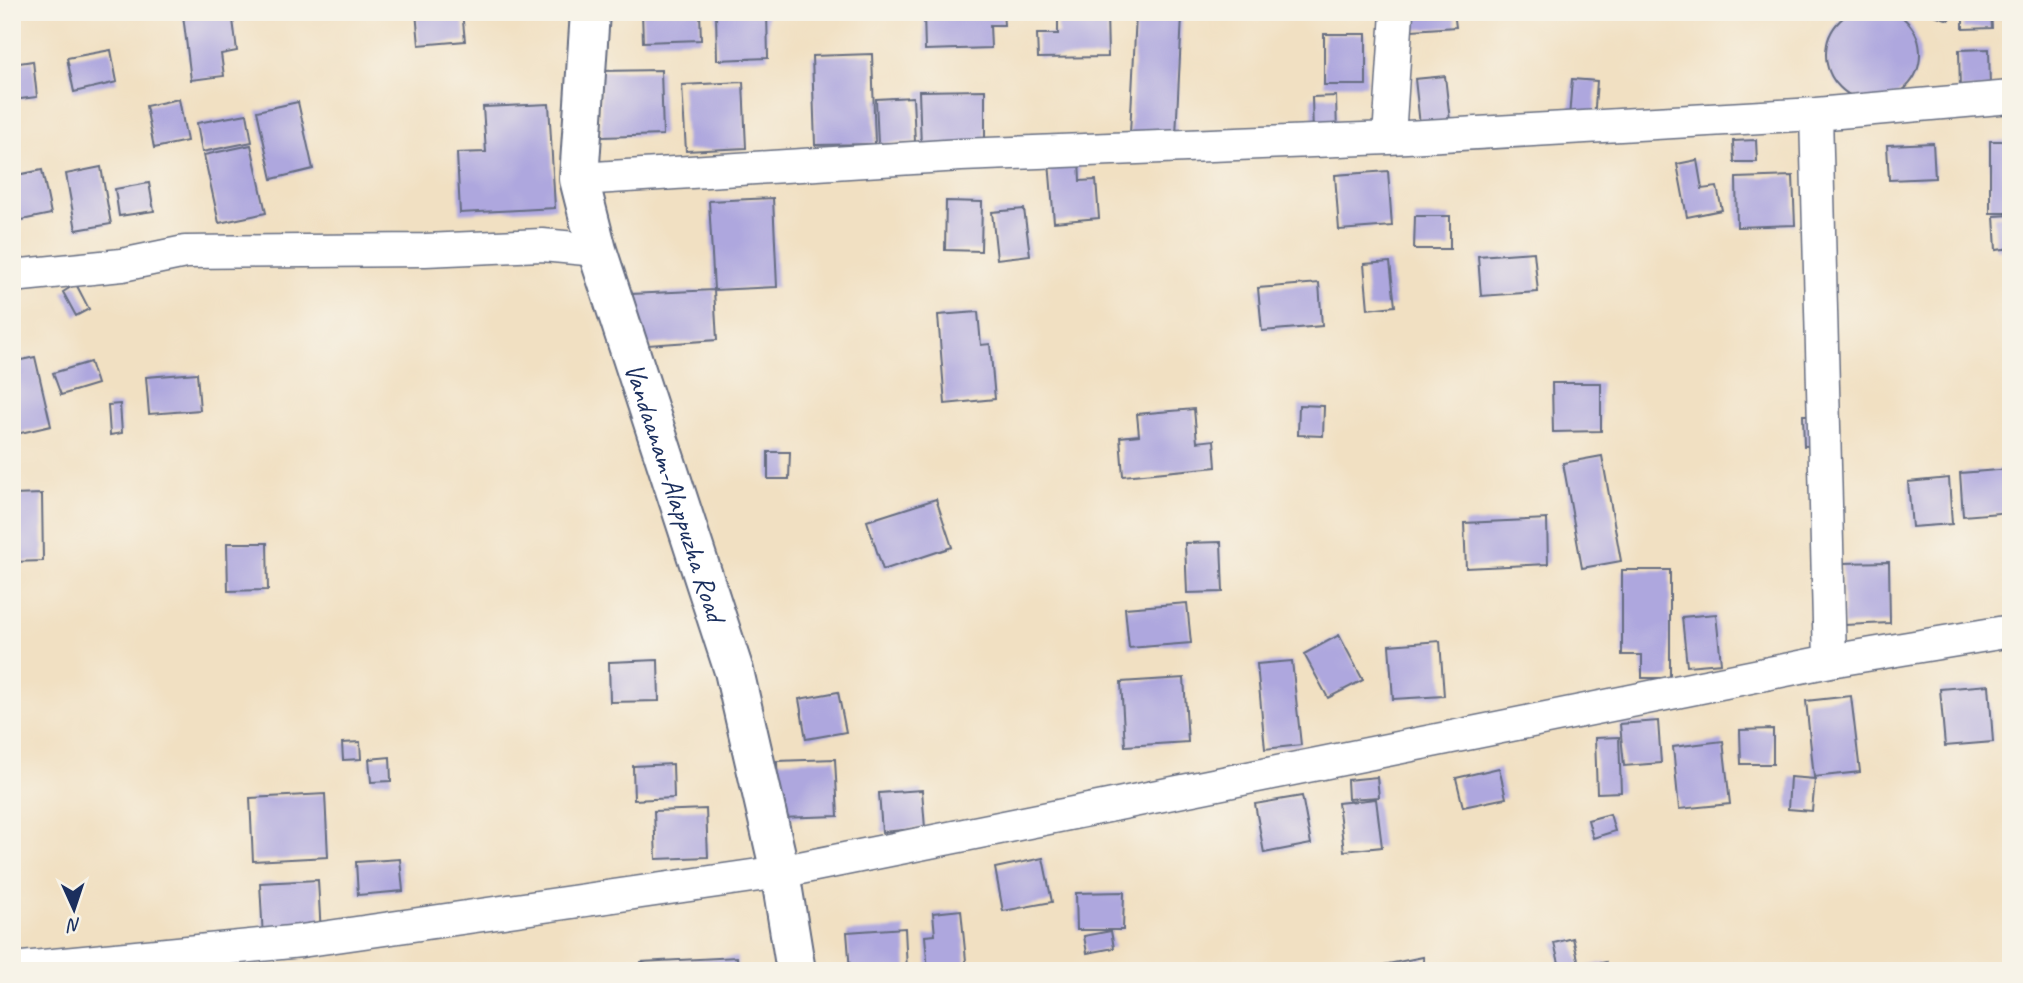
<svg xmlns="http://www.w3.org/2000/svg" width="2023" height="983" viewBox="0 0 2023 983" font-family="Caveat,sans-serif">
<style>
.building{fill:#aea7de}
.lines{fill:none;stroke-linecap:round;stroke-linejoin:round}
.street-casing{stroke:#666d81;stroke-width:35}
.secondary-casing{stroke:#666d81;stroke-width:42}
.street{stroke:#fff;stroke-width:32}
.secondary{stroke:#fff;stroke-width:38}
.labels{text-anchor:middle;dominant-baseline:central;stroke-width:5;stroke-linejoin:round;paint-order:stroke}
.street-label{font-size:28px;fill:#1b2f5e;stroke:#f7f3e8}
</style>
<rect width="100%" height="100%" fill="#f7f3e8"/>
<filter id="ink" filterUnits="userSpaceOnUse"><feTurbulence type="fractalNoise" baseFrequency=".0143" numOctaves="2"/><feDisplacementMap in="SourceGraphic" scale="14" xChannelSelector="R" yChannelSelector="G"/><feConvolveMatrix kernelMatrix="1 2 1 2 8 2 1 2 1" color-interpolation-filters="sRGB"/></filter>
<filter id="wash" filterUnits="userSpaceOnUse"><feTurbulence type="fractalNoise" baseFrequency=".00686" numOctaves="4" result="noise"/><feDisplacementMap in="SourceGraphic" scale="28" xChannelSelector="R" yChannelSelector="G"/><feGaussianBlur stdDeviation="1.57" result="paint"/><feColorMatrix in="noise" values="0 0 0 0 0 0 0 0 0 0 0 0 0 0 0 0 0 1.4 0 .05"/><feComposite in="paint" operator="in"/></filter>
<g filter="url(#wash)">
<rect width="100%" height="100%" fill="#f1e0c2"/>
<g id="blocks">
<!-- building -->
<path class="building" d="M1826 54a47 47 0 1 1 94 0a47 47 0 1 1-94 0Z
M 204,12 L 232,12 L 237,51 L 221,54 L 224,76 L 191,80 L 183,15 Z
M 416,12 L 462,12 L 465,41 L 419,45 Z
M 642,12 L 700,12 L 701,40 L 643,42 Z
M 716,12 L 767,12 L 768,58 L 717,60 Z
M 924,12 L 1003,12 L 1004,25 L 990,25 L 991,48 L 925,50 Z
M 1058,12 L 1107,12 L 1108,57 L 1038,58 L 1037,34 L 1058,34 Z
M 1412,12 L 1454,12 L 1456,27 L 1412,30 Z
M 1925,12 L 1951,12 L 1949,20 Z
M 1963,12 L 1991,12 L 1992,28 L 1963,29 Z
M 1995,12 L 2011,12 L 2011,20 L 1994,17 Z
M 1136,14 L 1182,16 L 1176,136 L 1130,134 Z
M 1324,34 L 1366,34 L 1366,85 L 1324,85 Z
M 1989,49 L 1990,88 L 1960,90 L 1959,50 Z
M 111,50 L 117,82 L 74,92 L 67,58 Z
M 872,54 L 875,144 L 815,145 L 812,56 Z
M 33,61 L 37,97 L 12,100 L 12,64 Z
M 661,70 L 663,135 L 602,137 L 600,71 Z
M 1445,76 L 1450,121 L 1420,125 L 1415,79 Z
M 1572,79 L 1597,81 L 1594,120 L 1569,118 Z
M 743,82 L 746,148 L 686,151 L 682,85 Z
M 985,90 L 985,145 L 921,147 L 919,91 Z
M 1336,96 L 1337,134 L 1313,135 L 1312,97 Z
M 913,97 L 915,142 L 878,144 L 876,99 Z
M 179,99 L 187,141 L 154,148 L 146,106 Z
M 298,102 L 313,169 L 272,179 L 257,111 Z
M 549,104 L 555,208 L 460,213 L 457,153 L 486,152 L 483,107 Z
M 247,114 L 252,142 L 202,152 L 197,123 Z
M 1756,140 L 1757,162 L 1734,162 L 1733,141 Z
M 1990,141 L 2011,141 L 2011,213 L 1990,213 Z
M 1933,143 L 1935,178 L 1889,180 L 1887,145 Z
M 251,145 L 266,213 L 219,223 L 204,155 Z
M 1079,159 L 1080,181 L 1096,180 L 1099,218 L 1054,222 L 1049,162 Z
M 1697,160 L 1702,189 L 1717,187 L 1722,210 L 1687,217 L 1677,164 Z
M 101,167 L 111,224 L 76,230 L 66,174 Z
M 42,170 L 51,214 L 12,222 L 12,176 Z
M 1388,171 L 1392,226 L 1339,230 L 1335,175 Z
M 1793,176 L 1795,225 L 1737,227 L 1736,178 Z
M 149,183 L 154,211 L 119,216 L 115,189 Z
M 773,198 L 777,287 L 714,290 L 709,201 Z
M 946,201 L 982,202 L 981,251 L 945,250 Z
M 1024,209 L 1030,255 L 997,259 L 992,212 Z
M 2011,215 L 2011,248 L 1996,250 L 1994,216 Z
M 1415,216 L 1450,216 L 1450,249 L 1414,249 Z
M 1534,252 L 1538,292 L 1481,296 L 1478,256 Z
M 1390,262 L 1395,306 L 1368,309 L 1364,264 Z
M 1319,283 L 1322,326 L 1262,331 L 1258,288 Z
M 76,284 L 89,309 L 76,316 L 63,292 Z
M 714,290 L 717,340 L 634,346 L 631,294 Z
M 978,312 L 981,345 L 990,344 L 995,399 L 945,404 L 938,315 Z
M 35,357 L 51,426 L 12,435 L 12,362 Z
M 90,362 L 97,384 L 61,395 L 53,373 Z
M 197,373 L 200,410 L 149,414 L 146,377 Z
M 1552,383 L 1601,383 L 1601,431 L 1553,432 Z
M 120,404 L 122,433 L 110,435 L 108,405 Z
M 1299,405 L 1324,406 L 1323,436 L 1298,435 Z
M 1194,409 L 1197,442 L 1214,440 L 1216,467 L 1123,476 L 1120,437 L 1139,435 L 1137,414 Z
M 1803,415 L 1823,415 L 1823,445 L 1804,446 Z
M 768,452 L 790,452 L 789,479 L 768,479 Z
M 1602,456 L 1621,561 L 1582,568 L 1563,463 Z
M 2011,469 L 2011,512 L 1963,516 L 1960,473 Z
M 1949,478 L 1952,524 L 1912,527 L 1908,482 Z
M 42,494 L 43,561 L 12,562 L 12,495 Z
M 936,499 L 952,547 L 883,570 L 867,521 Z
M 1547,519 L 1548,564 L 1466,568 L 1464,523 Z
M 1221,542 L 1223,592 L 1187,593 L 1185,543 Z
M 227,543 L 267,543 L 268,590 L 228,591 Z
M 1889,562 L 1890,623 L 1844,625 L 1842,563 Z
M 1622,570 L 1670,570 L 1670,678 L 1642,678 L 1642,655 L 1622,655 Z
M 1187,603 L 1191,643 L 1129,648 L 1125,608 Z
M 1716,614 L 1721,663 L 1687,666 L 1682,617 Z
M 1339,635 L 1363,680 L 1328,698 L 1304,654 Z
M 1440,641 L 1444,696 L 1393,699 L 1389,645 Z
M 658,660 L 659,701 L 610,702 L 609,662 Z
M 1292,661 L 1301,745 L 1265,749 L 1257,664 Z
M 1184,678 L 1188,742 L 1125,746 L 1121,682 Z
M 1989,685 L 1993,742 L 1945,746 L 1940,689 Z
M 838,692 L 846,732 L 806,739 L 799,699 Z
M 1851,696 L 1860,772 L 1814,777 L 1806,701 Z
M 1658,721 L 1661,763 L 1624,766 L 1620,724 Z
M 1773,729 L 1773,764 L 1741,764 L 1740,730 Z
M 1619,737 L 1621,792 L 1597,793 L 1595,738 Z
M 1723,741 L 1730,804 L 1679,809 L 1673,747 Z
M 360,742 L 361,759 L 343,760 L 342,743 Z
M 390,757 L 391,781 L 371,782 L 369,759 Z
M 835,759 L 838,816 L 779,818 L 777,761 Z
M 673,764 L 674,798 L 634,800 L 633,766 Z
M 1499,768 L 1506,798 L 1463,807 L 1456,778 Z
M 1377,777 L 1379,797 L 1348,799 L 1347,780 Z
M 1790,777 L 1815,779 L 1812,811 L 1788,809 Z
M 922,790 L 925,828 L 882,832 L 879,793 Z
M 325,794 L 328,857 L 253,861 L 250,798 Z
M 1302,796 L 1311,844 L 1264,853 L 1255,804 Z
M 1376,799 L 1382,847 L 1344,851 L 1338,803 Z
M 706,809 L 708,857 L 656,859 L 654,811 Z
M 1610,814 L 1615,831 L 1593,838 L 1588,820 Z
M 1043,858 L 1052,902 L 1003,911 L 995,868 Z
M 400,859 L 403,891 L 358,895 L 356,862 Z
M 318,880 L 321,935 L 263,938 L 260,883 Z
M 1124,892 L 1123,930 L 1077,930 L 1076,893 Z
M 961,910 L 967,971 L 928,971 L 925,936 L 935,935 L 933,913 Z
M 905,928 L 907,971 L 850,971 L 847,932 Z
M 1111,931 L 1114,948 L 1087,953 L 1084,936 Z
M 1573,938 L 1580,968 L 1606,962 L 1608,971 L 1561,971 L 1554,943 Z
M 737,957 L 738,971 L 641,971 L 641,962 Z
M 1423,957 L 1425,971 L 1373,971 L 1373,967 Z"/>
</g>
</g>
<g filter="url(#ink)">
<use href="#blocks" fill-opacity="0" stroke="#666d81" stroke-width="2"/>
<g class="lines">
<defs>
<path id="street" d="M 1816,114 L 1830,661
M 1389,138 L 1397,12
M 579,179 L 961,155 L 1389,138 L 1816,114 L 2011,97
M 12,276 L 122,265 L 185,252 L 425,250 L 542,245 L 597,250
M 12,969 L 301,941 L 780,872 L 1830,661 L 2011,631"/>
<g id="secondary">
<path id="s1" d="M 590,12 L 579,179 L 597,250 L 734,671 L 780,872 L 796,971"/>
</g>
</defs>
<!-- street casing -->
<use href="#street" class="street-casing"/>
<!-- secondary casing -->
<use href="#secondary" class="secondary-casing"/>
<!-- street -->
<use href="#street" class="street"/>
<!-- secondary -->
<use href="#secondary" class="secondary"/>
</g>
</g>
<g class="labels">
<!-- street labels -->
<g class="street-label">
<text stroke="none"><textPath href="#s1" startOffset="495">Vandaanam-Alappuzha Road</textPath></text>
</g>
</g>
<!-- margin -->
<rect width="2023" height="983" fill="none" stroke="#f7f3e8" stroke-width="42"/>
<!-- north arrow -->
<g transform="translate(74 909) rotate(177)" stroke="#f7f3e8" stroke-width="5" paint-order="stroke">
<path d="M0-5L12 26L0 18L-12 26Z" fill="#1b2f5e"/>
<text y="-10" font-size="19" font-weight="bold" text-anchor="middle" fill="#1b2f5e">N</text>
</g>
</svg>
